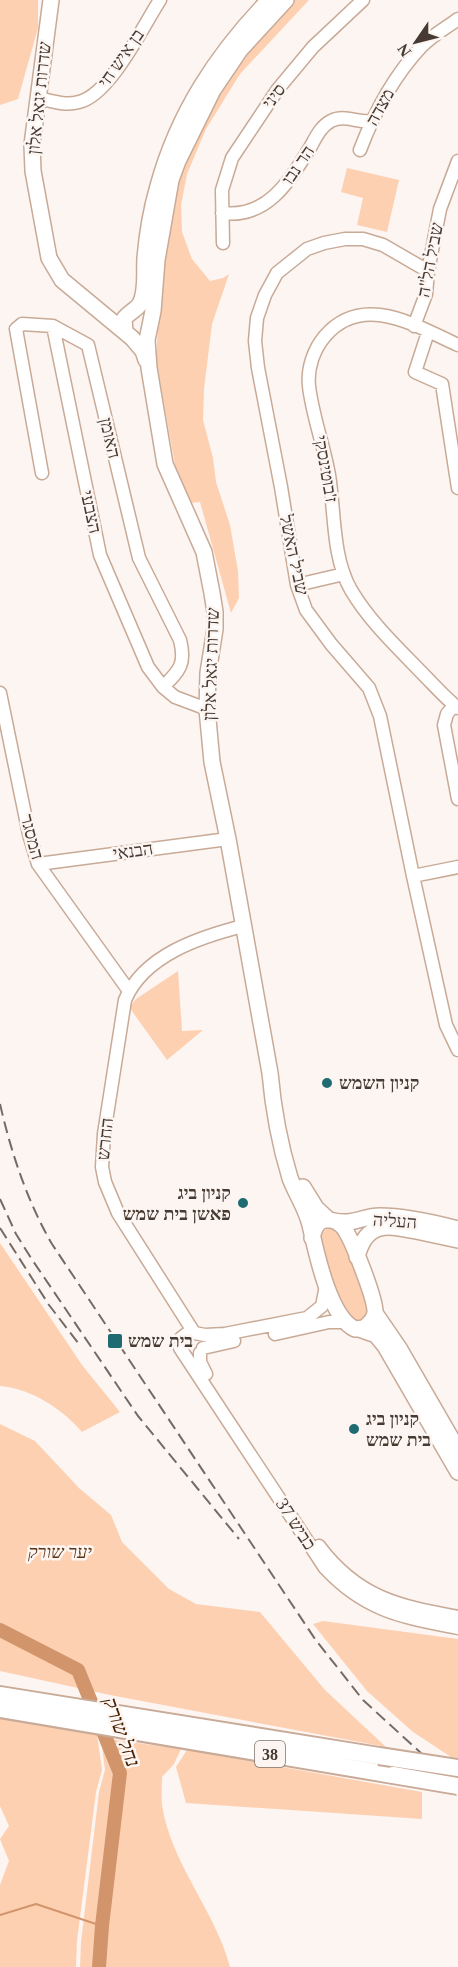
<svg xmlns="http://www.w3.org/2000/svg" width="458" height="1967" viewBox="0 0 458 1967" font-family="'Times New Roman',Heebo,serif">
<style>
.green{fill:#fed0b2}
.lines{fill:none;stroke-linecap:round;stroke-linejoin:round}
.stream{stroke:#d1946b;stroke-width:2}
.river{stroke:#d1946b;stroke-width:14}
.minor-casing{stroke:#c8aa97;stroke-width:15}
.major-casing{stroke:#c8aa97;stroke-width:18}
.highway-casing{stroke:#c8aa97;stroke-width:20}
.minor{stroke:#fff;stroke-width:12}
.major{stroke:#fff;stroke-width:15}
.highway{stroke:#fff;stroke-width:16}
.rail{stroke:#756b64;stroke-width:2;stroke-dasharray:12 6;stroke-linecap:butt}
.highway-bridge-casing{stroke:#c8aa97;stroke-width:20;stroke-linecap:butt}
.highway-bridge{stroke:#fff;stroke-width:16}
.poi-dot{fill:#1f6b71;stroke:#fcf5f1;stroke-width:2}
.labels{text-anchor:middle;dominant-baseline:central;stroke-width:5;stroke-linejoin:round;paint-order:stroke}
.shield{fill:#fcf5f1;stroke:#7d726b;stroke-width:1.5}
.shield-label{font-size:16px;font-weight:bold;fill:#463a32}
.street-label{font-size:18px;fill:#463a32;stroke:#fcf5f1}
.poi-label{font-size:18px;font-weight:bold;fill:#463a32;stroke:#fcf5f1;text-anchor:start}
.park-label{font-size:18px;font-style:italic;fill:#5c3314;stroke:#fcf5f1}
.water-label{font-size:20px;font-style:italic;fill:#472000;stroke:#fcf5f1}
</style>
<rect width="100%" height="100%" fill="#fcf5f1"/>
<!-- green -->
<path class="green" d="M 0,0 L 38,0 L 38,28 L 18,99 L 0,105 Z
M 294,0 L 309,0 L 240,74 L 206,129 L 187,174 L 181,205 L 182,232 L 192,259 L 210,281 L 223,278 L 229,274 L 212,324 L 204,389 L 203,420 L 213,458 L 216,482 L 230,525 L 238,571 L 239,598 L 231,613 L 200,502 L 191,503 L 176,471 L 156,358 L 163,255 L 180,173 L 203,120 L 225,86 L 249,52 Z
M 347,168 L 399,180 L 387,232 L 357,225 L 363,198 L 341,192 Z
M 178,971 L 182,1031 L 203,1030 L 167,1060 L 129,1007 L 136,999 Z
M 329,1226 L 340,1232 L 367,1300 L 368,1316 L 359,1323 C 333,1302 327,1267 320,1236 Z
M 0,1243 L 82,1365 L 120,1412 L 82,1432 C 61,1408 32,1389 0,1386 Z
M 0,1424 L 35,1441 L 79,1488 L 111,1515 L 122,1542 L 169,1589 L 196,1604 L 260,1612 L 325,1690 L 386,1747 L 110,1695 L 0,1671 Z
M 323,1621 L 458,1639 L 458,1758 L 451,1757 L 413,1732 L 367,1691 L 313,1624 Z
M 0,1718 L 97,1734 L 102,1770 L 96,1792 L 77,1941 L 76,1967 L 0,1967 L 0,1885 L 9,1861 L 0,1839 L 9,1826 L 0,1806 Z
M 101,1738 L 181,1749 L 174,1764 L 162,1777 C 162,1786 161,1796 162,1805 C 171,1864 215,1910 230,1967 L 80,1967 L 81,1942 L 99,1792 L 105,1770 Z
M 187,1750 L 422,1792 L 422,1819 L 186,1803 L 176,1767 Z"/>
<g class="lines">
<!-- stream -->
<path class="stream" d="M 0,1915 L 36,1904 L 102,1926"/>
<!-- river -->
<path class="river" d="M 0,1630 L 78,1670 L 120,1773 L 102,1926 L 99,1967"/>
<defs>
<path id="minor" d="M 38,98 C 52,101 65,106 79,102 C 110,95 143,26 160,0
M 360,150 C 374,113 394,76 421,47 C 431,36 446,28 458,19
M 222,213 C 268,219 290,180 311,146 C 316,137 321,126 331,121 C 344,114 358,123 371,121
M 223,243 L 222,190 L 232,158 L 278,89 L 313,47 L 363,0
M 428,271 L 383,245 L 363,239 L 345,239 L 324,243 L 307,249 L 277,273 L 265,295 L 257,318 L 255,341 L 258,368 L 281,487 L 297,585 L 306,610 L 331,644 L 369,688 L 380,716 L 413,876 L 446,1025 L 458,1050
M 53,326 L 100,555 L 148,667 L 163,687
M 414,326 L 426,294 L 428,271 L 440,209 L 458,161
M 428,332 L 415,372 L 442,384 L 458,488
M 458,345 C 416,326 363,292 325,336 C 314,349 307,368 309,386 C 312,414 324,446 329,475 C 335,512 332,557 351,590 C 370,622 397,647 422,673 C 434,685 445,698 458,708
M 42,473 L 16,329 L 22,324 L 53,326 L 88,345 L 139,558 L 180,640 C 186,664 180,670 163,687 L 175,697 L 207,709
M 297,585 L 344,574
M 0,693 L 29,834 L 38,864 L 129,991
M 454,705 L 447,714 L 444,725 L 458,799
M 38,864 L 228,839
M 413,876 L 458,867
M 326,1286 L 322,1306 L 307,1318 L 225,1334 L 205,1335 L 189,1332 L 181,1338 L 180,1348 L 325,1568 C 366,1612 403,1617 458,1628
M 193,1331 L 118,1213 L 105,1182 L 102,1167 L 104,1134 L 125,1000 C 144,955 200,937 243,926
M 275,1334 L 329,1322 L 345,1322
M 203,1348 L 234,1341
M 200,1353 L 200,1362 L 206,1374
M 319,1546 C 358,1598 399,1606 458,1617"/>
<path id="major" d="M 51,0 L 32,145 L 33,171 L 49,258 L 62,280 L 132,338 L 143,351 L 146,360
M 286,0 L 240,50 L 213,90 L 178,161 L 171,180 L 157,260 L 153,311 L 147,340 L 149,368 L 165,464 L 204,552 L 212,593 L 215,612 L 215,629 L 208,673 L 207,709 L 212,762 L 228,839 L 270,1073 C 273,1107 280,1145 290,1178 C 296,1194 306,1208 310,1225 C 316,1251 329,1317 355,1329 L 364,1328 C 369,1324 374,1319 375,1313 C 376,1300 351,1235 342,1226 C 338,1222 331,1219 325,1220 C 316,1222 314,1230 312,1238
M 125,332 L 124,319 C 128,313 136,310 140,304 C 147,291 144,272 145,258 C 147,234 151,210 158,186 C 178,113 217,54 269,0
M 303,1187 L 316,1208 L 329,1220
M 334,1221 C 356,1225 362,1216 380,1216 C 403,1216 435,1223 458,1229
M 357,1257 C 366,1221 387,1225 416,1231 C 430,1234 444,1237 458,1240
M 375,1313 L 399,1348 L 458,1450
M 359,1329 L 376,1335 L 385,1346 L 458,1472"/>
<path id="highway" d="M 0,1695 L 379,1756
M 0,1709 L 393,1775"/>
</defs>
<!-- minor casing -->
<use href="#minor" class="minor-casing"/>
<!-- major casing -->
<use href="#major" class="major-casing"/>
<!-- highway casing -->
<use href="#highway" class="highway-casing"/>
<!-- minor -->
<use href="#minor" class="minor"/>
<!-- major -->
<use href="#major" class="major"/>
<!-- highway -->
<use href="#highway" class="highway"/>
<!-- rail -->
<path class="rail" d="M 0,1104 C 11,1152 27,1201 52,1244 L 315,1639 L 363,1700 L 458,1787
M 0,1199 L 16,1234 L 31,1258 L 138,1416 L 239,1539
M 0,1228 L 49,1305 L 79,1344"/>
<defs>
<path id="highway-bridge" d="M 379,1756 L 458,1768
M 393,1775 L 458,1786"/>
</defs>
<!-- highway-bridge casing -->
<use href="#highway-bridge" class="highway-bridge-casing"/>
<!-- highway-bridge -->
<use href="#highway-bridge" class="highway-bridge"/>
</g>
<!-- markers -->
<g class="poi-dot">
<circle cx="327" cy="1083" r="6"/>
<circle cx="243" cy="1203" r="6"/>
<rect x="107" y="1333" width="16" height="16" rx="3"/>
<circle cx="354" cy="1429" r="6"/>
</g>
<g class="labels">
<!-- shield labels -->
<rect class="shield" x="255" y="1741" width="30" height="26" rx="4.5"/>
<g class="shield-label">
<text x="270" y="1754">38</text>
</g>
<!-- street labels -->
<g class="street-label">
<text transform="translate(121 58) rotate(-55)">בן איש חי</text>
<text transform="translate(274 96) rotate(-53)">סיני</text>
<text transform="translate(39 98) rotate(-84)">שדרות יגאל אלון</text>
<text transform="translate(380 107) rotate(-61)">מצדה</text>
<text transform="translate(298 165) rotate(-56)">הר נבו</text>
<text transform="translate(430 260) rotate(-79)">שביל הל"ה</text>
<text transform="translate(110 438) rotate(77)">האומן</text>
<text transform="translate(326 469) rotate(80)">ז'בוטינסקי</text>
<text transform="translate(91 512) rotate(78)">הצבעי</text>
<text transform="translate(294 555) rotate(78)">שביל האשל</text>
<text transform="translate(211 664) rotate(-88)">שדרות יגאל אלון</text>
<text transform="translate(32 837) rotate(75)">המסגר</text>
<text transform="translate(133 851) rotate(-8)">הבנאי</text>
<text transform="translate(105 1139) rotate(-84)">החרש</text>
<text transform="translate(395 1221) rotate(4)">העליה</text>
<text transform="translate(296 1524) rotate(57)">כביש 37</text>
</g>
<!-- poi labels -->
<g class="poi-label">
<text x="339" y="1083">קניון השמש</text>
<text x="231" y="1193" text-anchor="end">קניון ביג<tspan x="231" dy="21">פאשן בית שמש</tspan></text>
<text x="128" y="1341">בית שמש</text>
<text x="366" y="1419">קניון ביג<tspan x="366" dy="21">בית שמש</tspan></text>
</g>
<!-- park labels -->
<g class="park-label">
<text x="60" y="1552">יער שורק</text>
</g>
<!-- water labels -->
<g class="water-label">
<text transform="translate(122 1732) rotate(70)">נחל שורק</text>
</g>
</g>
<!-- north arrow -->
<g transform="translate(416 42) rotate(235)" stroke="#fcf5f1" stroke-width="4.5" paint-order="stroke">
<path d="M0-4.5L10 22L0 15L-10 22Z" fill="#463a32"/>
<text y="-9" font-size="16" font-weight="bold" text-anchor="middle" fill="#463a32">N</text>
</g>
</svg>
